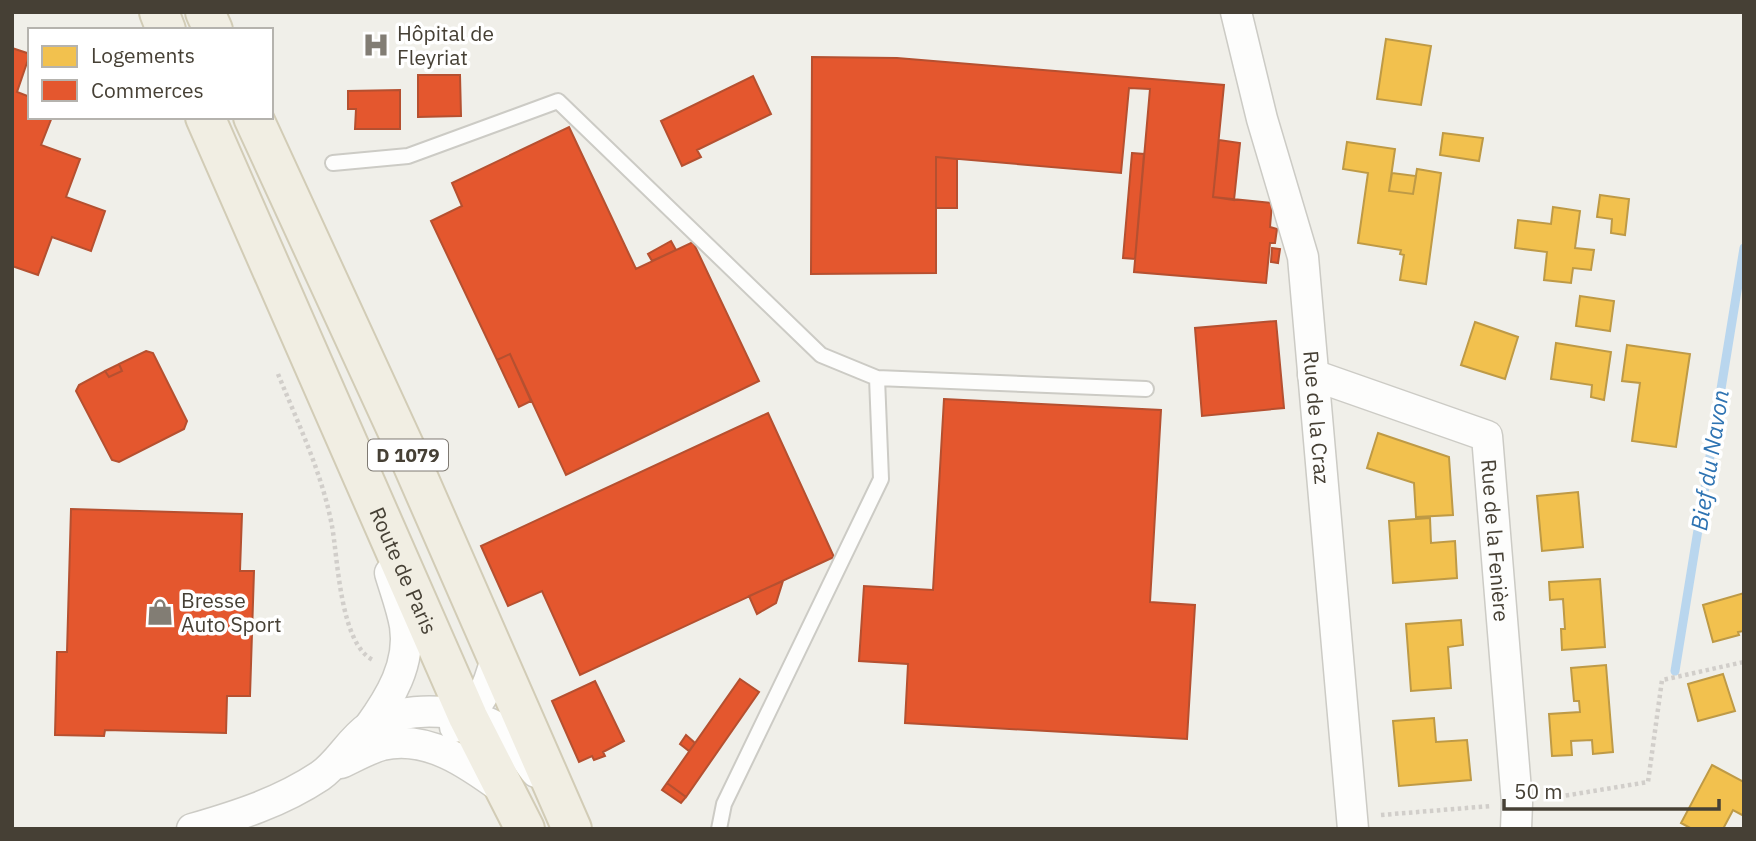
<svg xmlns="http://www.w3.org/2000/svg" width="1756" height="841" viewBox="0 0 1756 841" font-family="'IBM Plex Sans',sans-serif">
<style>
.homes{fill:#f2c14e;stroke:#be9a46;stroke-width:2}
.shops{fill:#e4572e;stroke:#b55030;stroke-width:2}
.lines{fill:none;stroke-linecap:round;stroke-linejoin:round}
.stream{stroke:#b9d6ee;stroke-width:9}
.service-casing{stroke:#cccbc5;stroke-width:18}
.minor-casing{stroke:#cccbc5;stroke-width:33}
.primary-casing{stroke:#d2ccb6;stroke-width:42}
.path{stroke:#d1ceca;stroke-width:4.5;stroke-dasharray:3.5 3.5;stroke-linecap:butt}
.service{stroke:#fdfdfc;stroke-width:14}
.minor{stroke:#fdfdfc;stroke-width:30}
.primary{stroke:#f1eee3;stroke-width:38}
.labels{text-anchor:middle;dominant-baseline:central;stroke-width:7;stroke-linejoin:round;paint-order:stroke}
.shield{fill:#fff;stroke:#7e7972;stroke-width:2}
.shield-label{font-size:19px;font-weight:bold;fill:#464035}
.poi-label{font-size:21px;fill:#464035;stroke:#fff;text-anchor:start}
.street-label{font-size:21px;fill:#464035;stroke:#fff}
.water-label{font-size:23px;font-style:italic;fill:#2e73b2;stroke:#fff}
</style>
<rect width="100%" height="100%" fill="#f0efe9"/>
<!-- homes -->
<path class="homes" d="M 1386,39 L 1431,46 L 1421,105 L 1377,99 Z
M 1443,133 L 1483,138 L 1479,161 L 1440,155 Z
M 1347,142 L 1395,149 L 1389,191 L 1413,194 L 1417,169 L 1441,173 L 1426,284 L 1400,280 L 1404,255 L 1400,254 L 1401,250 L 1358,243 L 1368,173 L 1343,169 Z
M 1392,173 L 1416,176 L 1413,194 L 1389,191 Z
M 1600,195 L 1629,199 L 1625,235 L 1611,233 L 1612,219 L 1597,217 Z
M 1553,207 L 1580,211 L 1575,248 L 1594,250 L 1591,270 L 1573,268 L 1571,283 L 1544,280 L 1547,252 L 1515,248 L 1518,220 L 1551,224 Z
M 1580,296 L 1614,301 L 1610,331 L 1576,326 Z
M 1475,322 L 1518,337 L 1505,379 L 1461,365 Z
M 1556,343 L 1611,352 L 1604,400 L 1591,397 L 1592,385 L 1551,379 Z
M 1627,345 L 1690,354 L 1676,447 L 1632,441 L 1640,383 L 1622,381 Z
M 1378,433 L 1449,457 L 1453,515 L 1416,517 L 1414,483 L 1367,468 Z
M 1578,492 L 1583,547 L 1542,551 L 1537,496 Z
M 1430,518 L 1431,543 L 1455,541 L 1457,578 L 1393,583 L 1389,521 Z
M 1600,579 L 1605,647 L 1562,650 L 1561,629 L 1565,629 L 1563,599 L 1550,600 L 1549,582 Z
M 1744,593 L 1744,631 L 1738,632 L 1739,635 L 1713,642 L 1703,605 Z
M 1461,620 L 1463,645 L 1448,647 L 1451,688 L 1411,691 L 1406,624 Z
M 1606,665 L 1613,752 L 1593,754 L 1592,740 L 1571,741 L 1572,755 L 1552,756 L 1549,714 L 1580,712 L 1579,701 L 1574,701 L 1571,668 Z
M 1723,674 L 1735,711 L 1698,721 L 1688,684 Z
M 1434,718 L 1436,742 L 1467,740 L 1471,780 L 1399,786 L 1393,721 Z
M 1712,765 L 1744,782 L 1744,816 L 1733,810 L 1723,829 L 1692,829 L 1681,823 Z"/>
<!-- shops -->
<path class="shops" d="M 12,48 L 30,54 L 17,92 L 30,97 L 30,117 L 52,117 L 41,145 L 80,159 L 66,197 L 105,211 L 91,251 L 52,237 L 38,275 L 12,266 Z
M 812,57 L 897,58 L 1224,85 L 1213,197 L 1272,203 L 1270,227 L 1277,229 L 1275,243 L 1270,243 L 1266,283 L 1134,272 L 1150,89 L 1129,88 L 1121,173 L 936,157 L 936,273 L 811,274 Z
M 418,75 L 460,75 L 461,116 L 418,117 Z
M 753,76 L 771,114 L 697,150 L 701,157 L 682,166 L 661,121 Z
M 400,90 L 400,129 L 355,129 L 356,109 L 348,109 L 348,91 Z
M 569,127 L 636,269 L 693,242 L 759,381 L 566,475 L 510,354 L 497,360 L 431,221 L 462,206 L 452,183 Z
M 1219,140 L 1240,143 L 1234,200 L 1213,197 Z
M 1132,153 L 1144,154 L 1135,259 L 1123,258 Z
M 936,157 L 957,159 L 957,208 L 936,208 Z
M 671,241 L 676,250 L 652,261 L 648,254 Z
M 1272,248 L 1280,249 L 1278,263 L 1271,262 Z
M 1276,321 L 1284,408 L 1202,416 L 1195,328 Z
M 146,351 L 153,353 L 187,421 L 184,429 L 119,462 L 112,460 L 76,391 L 79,385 L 105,371 L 109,377 L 122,371 L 119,364 Z
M 510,354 L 531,401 L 519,407 L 497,360 Z
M 119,364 L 122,371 L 109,377 L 105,371 Z
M 944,399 L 1161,410 L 1150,602 L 1195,605 L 1187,739 L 905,723 L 908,664 L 859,661 L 864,586 L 933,590 Z
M 768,413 L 834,557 L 580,675 L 542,591 L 508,606 L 481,546 Z
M 71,509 L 242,514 L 240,571 L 254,571 L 250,696 L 227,696 L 226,733 L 105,730 L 104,736 L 55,735 L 57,652 L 67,652 Z
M 783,581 L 776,603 L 757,614 L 749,596 Z
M 740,679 L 759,692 L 686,797 L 667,783 Z
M 595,681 L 624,741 L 603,752 L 605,756 L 594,760 L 592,756 L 579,762 L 552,701 Z
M 686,735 L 695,743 L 689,751 L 680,744 Z
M 667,783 L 686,797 L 681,803 L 662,790 Z"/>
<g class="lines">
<!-- stream -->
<path class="stream" d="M 1675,671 L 1744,248"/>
<defs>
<path id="service" d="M 333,163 L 408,156 L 558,101 L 821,355 L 877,378 L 881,479 L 724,804 L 719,829
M 877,378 L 1146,389"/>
<g id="minor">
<path id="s1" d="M 1236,12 L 1262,119 L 1303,257 L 1353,829"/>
<path id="s2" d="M 1313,375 L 1487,436 L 1517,803 L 1516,829"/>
<path d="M 369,727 C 390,698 411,664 405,626 C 402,608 395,590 390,573"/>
<path d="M 455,727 C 480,708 488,688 496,658"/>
<path d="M 341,763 C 354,757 368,749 382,745 C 427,734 469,764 503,789"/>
<path d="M 192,829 C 237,816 281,802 320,776 C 339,763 350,740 369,727 C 404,703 474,708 507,734 C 519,744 526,760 536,772"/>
</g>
<g id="primary">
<path d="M 159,12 L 166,30"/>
<path d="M 205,12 L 213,30"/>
<path id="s3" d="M 205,117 L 468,717 L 525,829"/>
<path d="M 253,117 L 407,452 L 572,829"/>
</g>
</defs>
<!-- service casing -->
<use href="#service" class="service-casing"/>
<!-- minor casing -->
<use href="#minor" class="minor-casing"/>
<!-- primary casing -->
<use href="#primary" class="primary-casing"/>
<!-- path -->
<path class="path" d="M 278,374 C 298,423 322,473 332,526 C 338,559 340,644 373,660
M 1545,799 L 1648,782 L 1662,680 L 1744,662
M 1381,815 L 1491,806"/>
<!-- service -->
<use href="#service" class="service"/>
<!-- minor -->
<use href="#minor" class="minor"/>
<!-- primary -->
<use href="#primary" class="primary"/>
</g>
<!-- icons -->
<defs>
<symbol id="hospital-bare" viewBox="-9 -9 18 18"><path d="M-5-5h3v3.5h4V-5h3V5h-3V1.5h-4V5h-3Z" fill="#827d74" stroke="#fff" stroke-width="2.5" paint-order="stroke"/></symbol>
<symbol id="shop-bare" viewBox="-9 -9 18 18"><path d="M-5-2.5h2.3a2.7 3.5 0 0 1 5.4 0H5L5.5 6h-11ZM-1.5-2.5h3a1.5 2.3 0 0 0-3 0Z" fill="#827d74" stroke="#fff" stroke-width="2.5" paint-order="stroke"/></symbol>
</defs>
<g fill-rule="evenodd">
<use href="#hospital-bare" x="357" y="26" width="38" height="38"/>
<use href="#shop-bare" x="141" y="593" width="38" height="38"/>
</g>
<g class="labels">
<!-- shield labels -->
<rect class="shield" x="368" y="439.5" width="80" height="31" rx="5"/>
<g class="shield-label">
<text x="408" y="455">D 1079</text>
</g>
<!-- poi labels -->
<g class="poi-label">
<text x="397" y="33">Hôpital de<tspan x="397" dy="24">Fleyriat</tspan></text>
<text x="181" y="600">Bresse<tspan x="181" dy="24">Auto Sport</tspan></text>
</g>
<!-- street labels -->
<g class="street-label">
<text stroke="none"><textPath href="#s1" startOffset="415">Rue de la Craz</textPath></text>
<text stroke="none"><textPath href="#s2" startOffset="289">Rue de la Fenière</textPath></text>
<text stroke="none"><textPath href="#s3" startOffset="495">Route de Paris</textPath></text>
</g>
<!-- water labels -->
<g class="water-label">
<text transform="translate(1709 460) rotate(-81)">Bief du Navon</text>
</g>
</g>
<!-- border -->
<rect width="1756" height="841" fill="none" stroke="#464035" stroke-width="28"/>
<!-- legend -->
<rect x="28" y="28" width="245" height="91" fill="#ffffff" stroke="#b5b3ae" stroke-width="2"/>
<rect x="42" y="46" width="35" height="21" fill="#f2c14e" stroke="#b5b3ae" stroke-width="2"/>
<text x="91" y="63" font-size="21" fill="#464035">Logements</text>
<rect x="42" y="80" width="35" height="21" fill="#e4572e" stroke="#b5b3ae" stroke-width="2"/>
<text x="91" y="98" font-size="21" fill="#464035">Commerces</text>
<!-- scale -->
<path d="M1504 799v10h215v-10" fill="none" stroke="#464035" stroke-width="3.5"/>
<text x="1514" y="799" font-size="21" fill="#464035" stroke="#ffffff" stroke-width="5" paint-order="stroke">50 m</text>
</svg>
